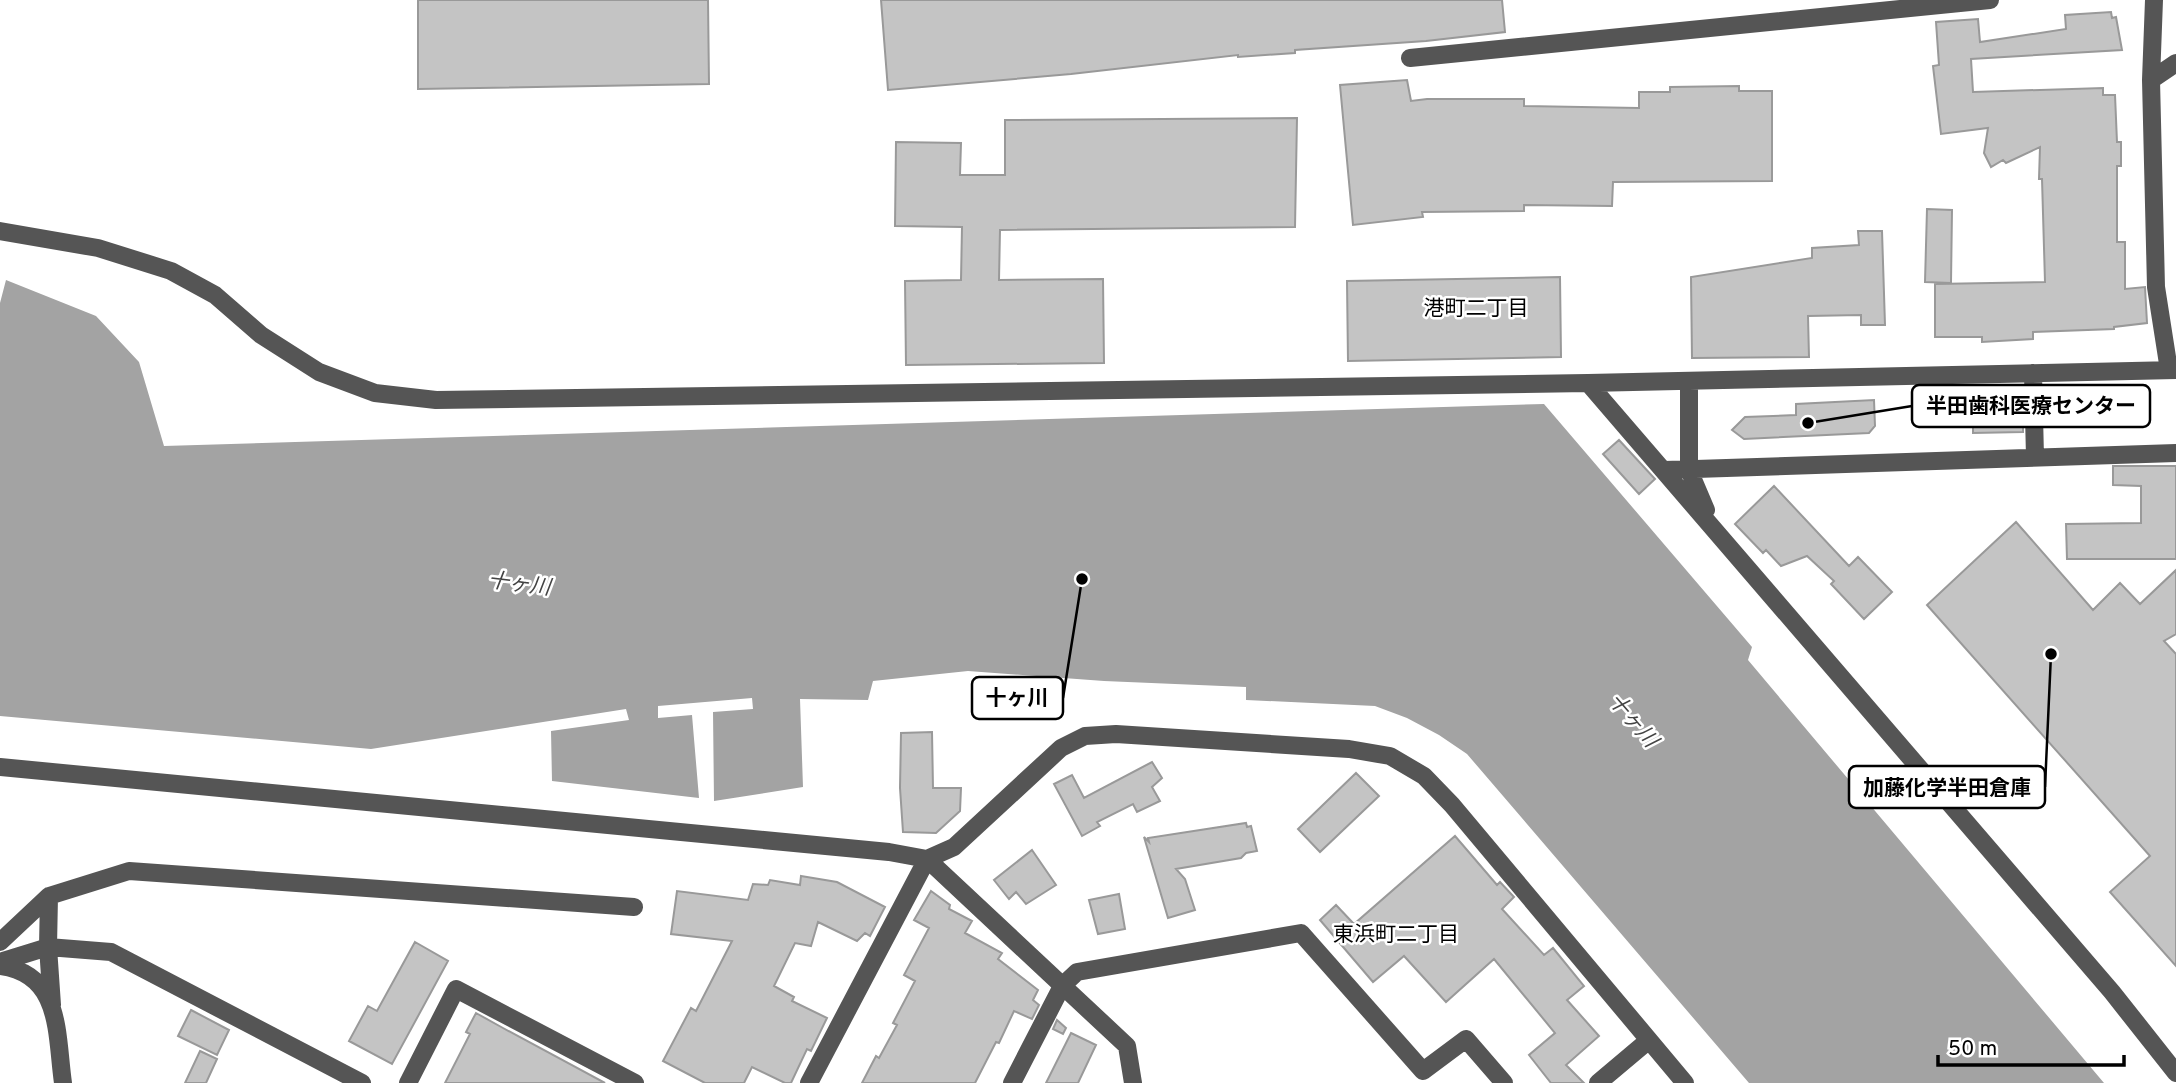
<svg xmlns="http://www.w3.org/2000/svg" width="2176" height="1083" viewBox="0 0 2176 1083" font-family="Overpass,'Noto Sans JP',sans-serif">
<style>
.water{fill:#a3a3a3}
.building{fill:#c4c4c4;stroke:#999;stroke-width:2}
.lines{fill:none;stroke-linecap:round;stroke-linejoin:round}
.minor{stroke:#555;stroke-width:18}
.labels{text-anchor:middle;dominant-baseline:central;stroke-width:5;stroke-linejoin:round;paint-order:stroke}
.neighbourhood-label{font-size:21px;fill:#000;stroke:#fff}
.water-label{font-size:21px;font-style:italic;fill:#444;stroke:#fff}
.leader{fill:none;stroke:#000;stroke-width:2.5}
.callout-dot{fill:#000;stroke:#fff;stroke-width:2.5}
.callout{fill:#fff;stroke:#000;stroke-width:2.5}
.callout-label{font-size:21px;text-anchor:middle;font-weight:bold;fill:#000}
</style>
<rect width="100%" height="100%" fill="#fff"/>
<!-- water -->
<path class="water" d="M 6,280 L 96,316 L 139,362 L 164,446 L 1544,404 L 1752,647 L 1748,660 L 2104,1083 L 1749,1083 L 1467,754 L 1439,735 L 1407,718 L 1375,706 L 1246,700 L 1246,687 L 1104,681 L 968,671 L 873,681 L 868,700 L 800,699 L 803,787 L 714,801 L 713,712 L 753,709 L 752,698 L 658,706 L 658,718 L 692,715 L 699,798 L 552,781 L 551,731 L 629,720 L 626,709 L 371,749 L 0,716 L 0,303 Z"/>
<!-- building -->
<path class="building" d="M 418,0 L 708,0 L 709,84 L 418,89 Z
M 881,0 L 1502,0 L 1505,32 L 1426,41 L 1295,50 L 1295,53 L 1238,57 L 1238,55 L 1071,74 L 888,90 Z
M 2111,12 L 2112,18 L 2116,17 L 2122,50 L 1971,59 L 1973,92 L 2103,88 L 2103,95 L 2115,95 L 2117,142 L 2121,142 L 2121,166 L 2117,166 L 2117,242 L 2125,242 L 2125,289 L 2145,287 L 2147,323 L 2114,327 L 2114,329 L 2033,332 L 2033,339 L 1982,342 L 1982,337 L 1935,337 L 1935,284 L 2045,282 L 2042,179 L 2039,179 L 2040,147 L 2006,163 L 2003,160 L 1991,167 L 1984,153 L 1988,128 L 1941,134 L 1933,66 L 1939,65 L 1936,22 L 1978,19 L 1980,42 L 2066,29 L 2065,15 Z
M 1407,80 L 1411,101 L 1427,99 L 1524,99 L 1524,106 L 1639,108 L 1639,92 L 1670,92 L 1670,87 L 1739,86 L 1739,91 L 1772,91 L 1772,181 L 1613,182 L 1612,206 L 1524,205 L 1524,211 L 1422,212 L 1423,217 L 1353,225 L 1340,85 Z
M 1297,118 L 1295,227 L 1000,230 L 999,280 L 1103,279 L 1104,363 L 906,365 L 905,281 L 961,280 L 962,227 L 895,226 L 896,142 L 961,143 L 960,175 L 1005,175 L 1005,120 Z
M 1927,209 L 1952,210 L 1951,283 L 1925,282 Z
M 1858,231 L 1882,231 L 1885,325 L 1861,325 L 1861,315 L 1808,316 L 1809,357 L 1692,358 L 1691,277 L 1812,258 L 1812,248 L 1859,245 Z
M 1560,277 L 1561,357 L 1348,361 L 1347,281 Z
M 1874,400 L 1875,426 L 1869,433 L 1744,439 L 1732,430 L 1745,417 L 1796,415 L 1796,404 Z
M 1973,414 L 2023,414 L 2023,432 L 1973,433 Z
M 1619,440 L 1655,479 L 1639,494 L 1603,454 Z
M 2113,466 L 2176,466 L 2176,559 L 2067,559 L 2066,524 L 2141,523 L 2141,486 L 2113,485 Z
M 1774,486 L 1849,566 L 1858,557 L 1892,592 L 1864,619 L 1831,584 L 1834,581 L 1807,556 L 1781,566 L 1766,550 L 1763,553 L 1735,524 Z
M 2016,522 L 2093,610 L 2120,583 L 2140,604 L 2176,570 L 2176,634 L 2164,641 L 2176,654 L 2176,966 L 2110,892 L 2150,856 L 1927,605 Z
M 932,732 L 933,788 L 961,788 L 960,811 L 936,833 L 903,832 L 900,788 L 901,733 Z
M 1152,762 L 1162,778 L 1152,787 L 1160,801 L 1137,812 L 1133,804 L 1097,822 L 1100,826 L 1082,836 L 1054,784 L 1072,775 L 1084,798 Z
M 1356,773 L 1379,796 L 1320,852 L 1298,829 Z
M 1246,823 L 1247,827 L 1251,826 L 1257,851 L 1246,853 L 1241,858 L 1176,869 L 1185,879 L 1195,910 L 1168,918 L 1144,837 L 1149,842 L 1148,838 Z
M 1455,836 L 1497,885 L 1500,882 L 1514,897 L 1502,909 L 1544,955 L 1553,948 L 1584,986 L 1567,1000 L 1599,1036 L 1566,1065 L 1584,1083 L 1551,1083 L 1529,1055 L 1555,1033 L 1494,959 L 1446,1002 L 1404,956 L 1373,982 L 1320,920 L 1336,905 L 1354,924 Z
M 1032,850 L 1056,885 L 1026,904 L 1016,892 L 1009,899 L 994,880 Z
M 801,876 L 837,882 L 885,907 L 870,936 L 865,933 L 857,941 L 818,922 L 811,946 L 795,943 L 774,986 L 794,997 L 792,1001 L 827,1018 L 811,1051 L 807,1049 L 791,1083 L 785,1083 L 752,1067 L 744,1083 L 705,1083 L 663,1061 L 691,1008 L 696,1011 L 732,941 L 671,934 L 677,891 L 748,900 L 753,884 L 768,885 L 770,880 L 800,885 Z
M 931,891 L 950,905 L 949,909 L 972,921 L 965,933 L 1002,953 L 998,959 L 1038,990 L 1033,1000 L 1039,1005 L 1032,1019 L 1014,1011 L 999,1043 L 996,1042 L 975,1083 L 862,1083 L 876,1056 L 879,1058 L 897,1025 L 893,1023 L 915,981 L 904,975 L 929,928 L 914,920 Z
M 1119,894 L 1125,929 L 1098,934 L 1089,900 Z
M 415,942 L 448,961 L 392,1064 L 349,1041 L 368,1006 L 377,1011 Z
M 191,1010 L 229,1030 L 217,1055 L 178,1036 Z
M 476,1013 L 503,1028 L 605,1083 L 445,1083 L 470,1034 L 466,1032 Z
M 1057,1020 L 1066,1028 L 1063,1034 L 1053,1029 Z
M 1071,1033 L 1096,1045 L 1078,1083 L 1046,1083 Z
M 200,1051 L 217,1059 L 206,1083 L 185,1083 Z"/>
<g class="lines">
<!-- minor -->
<path class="minor" d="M 2154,0 L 2151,80 L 2156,287 L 2169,370
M 1410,58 L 1990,0
M 2151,80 L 2176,63
M 0,231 L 98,248 L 171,271 L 215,295 L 261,335 L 319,372 L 375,393 L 436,400 L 1588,383 L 2176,370
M 2033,373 L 2035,457
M 1689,381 L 1689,470 L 1706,510
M 1588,383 L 2112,992 L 2176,1073
M 1665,470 L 2176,453
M 0,767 L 889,852 L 927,859 L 1127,1046 L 1133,1083
M 49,896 L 129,871 L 634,907
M 0,942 L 49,896 L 48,947 L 52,1005
M 0,962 L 48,947 L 111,952 L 362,1083
M 0,966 C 62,974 56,1034 63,1083
M 408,1083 L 456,989 L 635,1083
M 809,1083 L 927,859 L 954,847 L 1061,748 L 1085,736 L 1116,734 L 1349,749 L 1390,756 L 1424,776 L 1452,805 L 1685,1083
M 1012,1083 L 1062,986 L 1077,972 L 1301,933 L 1423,1071 L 1466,1039 L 1504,1083
M 1598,1083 L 1649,1040"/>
</g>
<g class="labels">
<!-- neighbourhood labels -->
<g class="neighbourhood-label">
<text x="1476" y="309">港町二丁目</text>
<text x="1396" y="935">東浜町二丁目</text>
</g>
<!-- water labels -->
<g class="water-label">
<text transform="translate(519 585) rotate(7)">十ヶ川</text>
<text transform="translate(1632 721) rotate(49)">十ヶ川</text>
</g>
</g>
<!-- callouts -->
<path class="leader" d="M1808 423L1912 406M1082 579L1063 698M2051 654L2045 787"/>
<g class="callout-dot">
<circle cx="1808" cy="423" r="7"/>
<circle cx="1082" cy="579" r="7"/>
<circle cx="2051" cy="654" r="7"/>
</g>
<g class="callout">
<rect x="1912" y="385" width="238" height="42" rx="7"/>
<rect x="972" y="677" width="91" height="42" rx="7"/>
<rect x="1849" y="766" width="196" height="42" rx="7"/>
</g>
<g class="callout-label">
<text x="2031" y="413">半田歯科医療センター</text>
<text x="1017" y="705">十ヶ川</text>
<text x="1947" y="795">加藤化学半田倉庫</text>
</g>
<!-- scale -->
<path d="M1938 1055v10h186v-10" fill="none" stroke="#000000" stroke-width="3.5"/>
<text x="1948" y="1055" font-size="21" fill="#000000" stroke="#ffffff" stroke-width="5" paint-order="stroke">50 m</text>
</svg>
